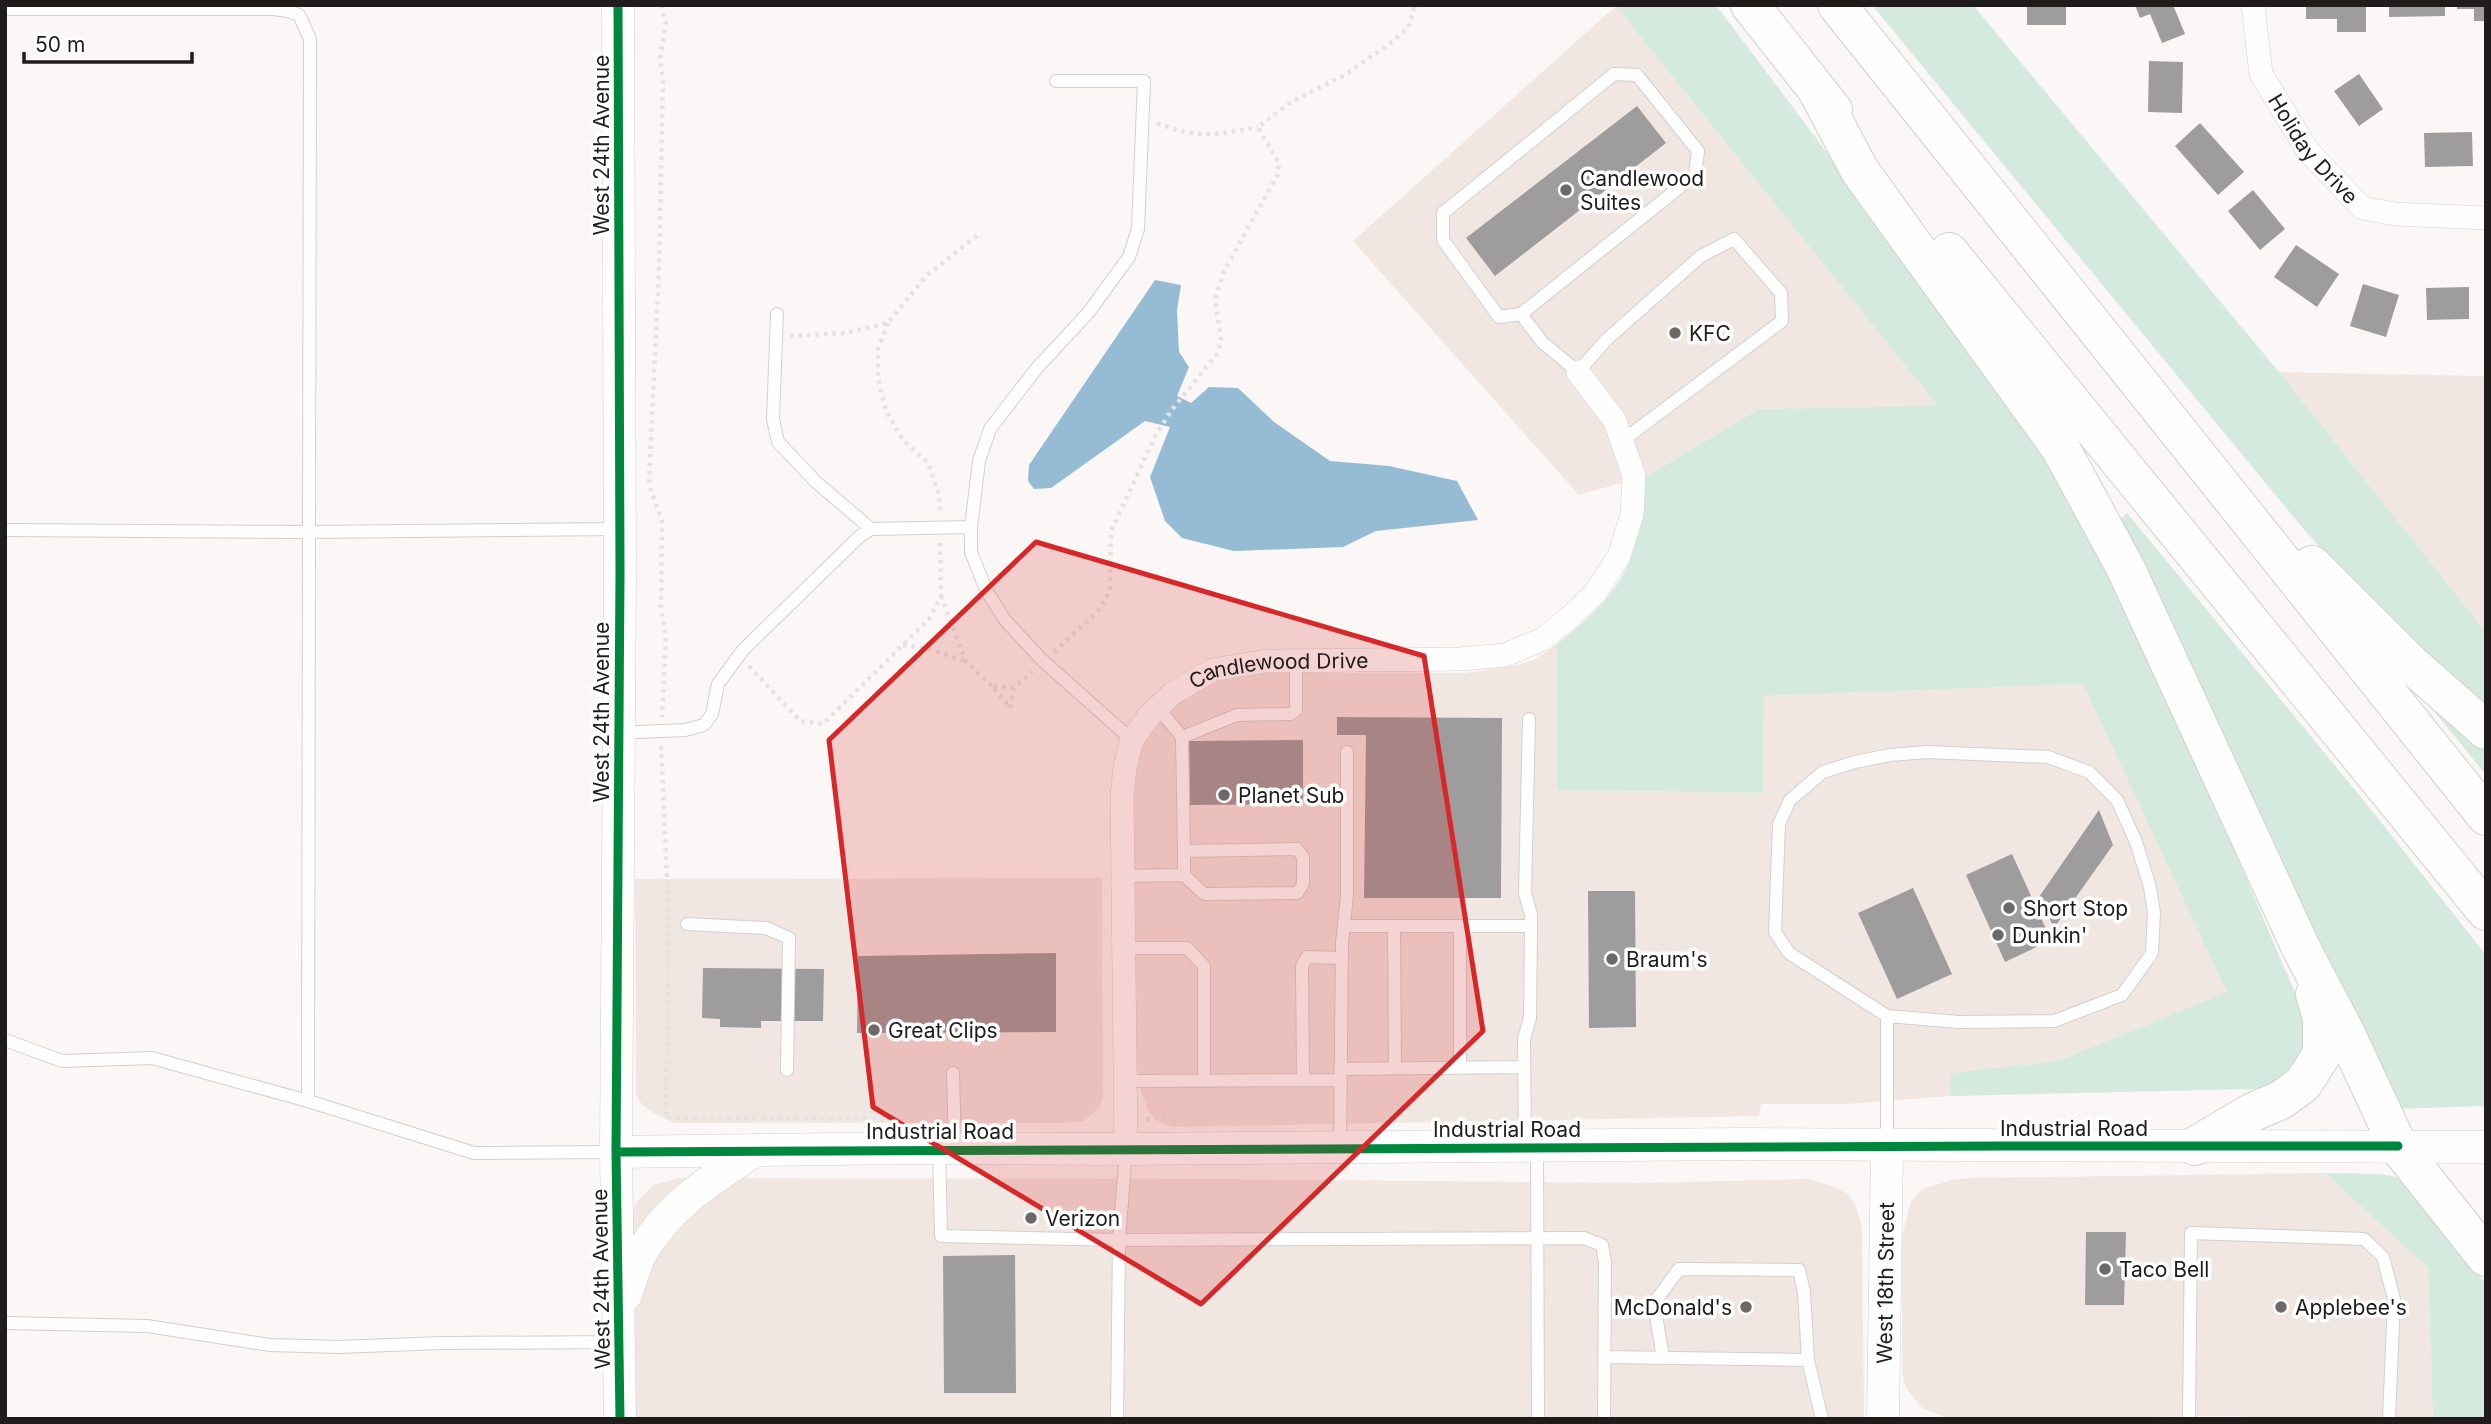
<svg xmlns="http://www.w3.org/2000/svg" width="2491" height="1424" viewBox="0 0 2491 1424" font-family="Inter,sans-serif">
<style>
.built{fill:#f1e7e2}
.green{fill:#d4eade}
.water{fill:#95bcd4}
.building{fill:#9e9c9d}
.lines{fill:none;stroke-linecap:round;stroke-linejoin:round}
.lane-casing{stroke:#d3cfce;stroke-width:14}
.street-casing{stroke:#d3cfce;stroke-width:24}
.secondary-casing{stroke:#d3cfce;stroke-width:33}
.highway-casing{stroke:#d3cfce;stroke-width:40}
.path{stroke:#e4e3e2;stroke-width:4.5;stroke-dasharray:3.5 5;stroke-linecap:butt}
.lane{stroke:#fefefe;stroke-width:12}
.street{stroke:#fefefe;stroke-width:23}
.secondary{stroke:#fefefe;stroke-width:32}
.highway{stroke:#fefefe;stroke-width:38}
.cycleway-casing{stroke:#fff;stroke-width:13}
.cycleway{stroke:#00873e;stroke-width:9}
.marked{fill:#d62828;fill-opacity:0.2;stroke:#d62828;stroke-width:5;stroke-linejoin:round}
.poi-dot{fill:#6c6968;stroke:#fff;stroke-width:2.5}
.labels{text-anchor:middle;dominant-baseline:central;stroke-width:7;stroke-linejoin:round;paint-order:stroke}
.street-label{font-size:21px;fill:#1f1c1b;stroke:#fff}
.poi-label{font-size:21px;fill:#1f1c1b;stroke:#fff;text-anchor:start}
</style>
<rect width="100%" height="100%" fill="#fbf7f6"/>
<!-- built -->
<path class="built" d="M 1616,6 L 1939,407 L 1759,409 L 1649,475 L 1579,495 L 1353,241 Z
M 2279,372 L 2486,376 L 2486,632 Z
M 1557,644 L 1557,790 L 1763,793 L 1764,696 L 2083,684 L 2228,992 L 2058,1061 L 1952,1073 L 1950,1096 L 1847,1104 L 1761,1104 L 1759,1116 L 1173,1127 L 1160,1122 L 1149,1113 L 1140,1089 L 1137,1065 L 1130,792 L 1136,759 L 1149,732 L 1169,706 L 1194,690 L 1224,677 L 1252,673 L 1465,673 L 1517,665 L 1536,659 Z
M 1102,878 L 1103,1097 L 1100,1107 L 1084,1121 L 1066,1123 L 674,1123 L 652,1112 L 642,1105 L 636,1094 L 635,879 Z
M 2325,1173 L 2428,1268 L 2433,1419 L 2267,1419 L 2238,1416 L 1948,1419 L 1922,1408 L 1906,1388 L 1902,1372 L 1902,1237 L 1911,1201 L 1922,1189 L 1951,1180 L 1970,1178 Z
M 680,1178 L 1227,1179 L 1638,1183 L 1808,1179 L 1838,1188 L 1849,1195 L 1856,1207 L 1862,1228 L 1864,1419 L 631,1419 L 632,1216 L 636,1203 L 653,1185 Z"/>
<!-- green -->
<path class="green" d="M 1615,5 L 1716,5 L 2014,402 C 2132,594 2214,806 2303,1011 L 2307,1029 L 2300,1062 L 2269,1087 L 2253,1089 L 1950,1096 L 1951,1073 L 2058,1061 L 2227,992 L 2083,684 L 1764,696 L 1763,793 L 1557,790 L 1557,644 C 1594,616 1627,585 1637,537 C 1641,518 1640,497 1641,477 L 1649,475 L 1759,409 L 1938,406 Z
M 1872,5 L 1973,5 L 2279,372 L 2486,632 L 2486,708 L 2465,691 L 2335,565 L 2296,520 Z
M 2127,513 L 2369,807 L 2486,955 L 2486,1106 L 2391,1109 L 2116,523 Z
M 2425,700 L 2486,741 L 2486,776 L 2486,775 Z
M 2325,1173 L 2381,1174 L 2400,1178 L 2486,1284 L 2486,1419 L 2433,1419 L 2428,1268 Z"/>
<!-- water -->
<path class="water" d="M 1155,280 L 1181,285 L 1177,310 L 1179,352 L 1189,367 L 1177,396 L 1191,403 L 1209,387 L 1238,388 L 1274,422 L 1330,461 L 1389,466 L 1457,481 L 1478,520 L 1376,531 L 1343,547 L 1234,551 L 1182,538 L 1165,521 L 1150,477 L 1170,427 L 1145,421 L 1051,488 L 1034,489 L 1028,481 L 1029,465 Z"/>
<!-- building -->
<path class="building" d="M 2027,5 L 2066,5 L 2066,25 L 2027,25 Z
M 2135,5 L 2173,5 L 2185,34 L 2162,43 L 2150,14 L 2140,18 Z
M 2306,5 L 2366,5 L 2366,32 L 2337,32 L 2337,19 L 2306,19 Z
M 2389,5 L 2445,5 L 2445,16 L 2389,17 Z
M 2457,5 L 2486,5 L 2486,21 L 2474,21 L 2474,9 L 2457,9 Z
M 2149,61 L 2183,62 L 2182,113 L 2148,112 Z
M 2359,74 L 2383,109 L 2359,126 L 2334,91 Z
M 1637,106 L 1666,143 L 1495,276 L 1466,238 Z
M 2200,123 L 2244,172 L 2218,195 L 2175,146 Z
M 2472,132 L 2473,166 L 2425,167 L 2424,133 Z
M 2253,190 L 2285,229 L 2260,250 L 2228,211 Z
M 2296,245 L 2339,274 L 2317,307 L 2274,277 Z
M 2363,284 L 2399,295 L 2386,337 L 2350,326 Z
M 2469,287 L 2469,319 L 2427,320 L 2426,288 Z
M 1337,717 L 1502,718 L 1501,898 L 1364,898 L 1366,735 L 1337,735 Z
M 1303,740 L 1303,804 L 1190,805 L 1189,741 Z
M 2099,810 L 2113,845 L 2054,928 L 2039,897 Z
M 2012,854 L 2051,940 L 2005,962 L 1966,875 Z
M 1913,888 L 1952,974 L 1897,999 L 1858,913 Z
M 1588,891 L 1635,891 L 1636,1027 L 1589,1028 Z
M 1056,953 L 1056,1032 L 857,1033 L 858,956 Z
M 703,968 L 824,969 L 823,1021 L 761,1021 L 761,1028 L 720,1027 L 720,1019 L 702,1018 Z
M 2086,1232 L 2126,1232 L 2124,1305 L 2085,1305 Z
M 1015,1255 L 1016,1393 L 944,1393 L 943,1256 Z"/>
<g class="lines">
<defs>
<path id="lane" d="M 5,9 L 273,9 L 288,11 L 299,15 L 310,39 L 309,532 L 5,530
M 1056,81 L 1144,81 L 1138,229 L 1129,257 L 1088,313 L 1036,369 L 990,429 L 979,461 L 971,527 L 971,552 L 986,590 L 1005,620 L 1042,660 L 1132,740
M 777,314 L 773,419 L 778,442 L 816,482 L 871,529 L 971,527
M 1521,314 L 1499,317 L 1443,240 L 1443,213 L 1614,74 L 1637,75 L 1698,151 L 1695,175 L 1521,314 L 1542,342 L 1578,372 L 1606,340 L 1701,256 L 1734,239 L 1781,293 L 1782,321 L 1622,441
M 1158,708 L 1182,737 L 1184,851
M 618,733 L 685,730 L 704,725 L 712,714 L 718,684 L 743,650 L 860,536 L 871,529
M 1182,737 L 1237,715 L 1291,714 L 1296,710 L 1296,659
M 1927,752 L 2048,757 L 2089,772 L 2117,800 L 2136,842 L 2150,887 L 2154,913 L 2152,953 L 2122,995 L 2054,1021 L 1959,1022 L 1887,1016 L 1789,953 L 1775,932 L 1779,824 L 1790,800 L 1823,772 L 1855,762 L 1890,755 Z
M 1123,876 L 1184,875 L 1204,894 L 1297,893 L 1303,884 L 1303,857 L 1297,849 L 1184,851 L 1184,875
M 687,924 L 766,928 L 789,938 L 787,1070
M 1344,926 L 1531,926
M 1394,926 L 1395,1068
M 1460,926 L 1460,1066
M 1123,948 L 1187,948 L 1204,966 L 1204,1081
M 5,1040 L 62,1061 L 152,1058 L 308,1101
M 1340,1069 L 1524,1067
M 953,1073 L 955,1148
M 1303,1080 L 1302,966 L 1307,957 L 1342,958
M 1125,1081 L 1340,1080
M 1887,1145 L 1887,1016
M 1525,1146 L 1524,1039 L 1530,1018 L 1531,926 L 1531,915 L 1525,893 L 1529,719
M 1340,1147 L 1342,943 L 1347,895 L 1347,752
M 1537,1147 L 1538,1419
M 939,1148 L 941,1236 L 1119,1240 L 1584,1238 L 1602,1245 L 1605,1262 L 1604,1419
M 616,1152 L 474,1153 L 308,1101 L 309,532 L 620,529
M 5,1323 L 147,1326 L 270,1345 L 338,1347 L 442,1343 L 619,1342
M 1604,1357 L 1808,1360 L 1822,1419
M 1663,1358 L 1654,1303 L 1679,1269 L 1799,1270 L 1804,1292 L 1808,1360
M 1117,1419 L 1119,1240 L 1126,1150
M 2189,1419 L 2191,1233 L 2364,1239 L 2383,1257 L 2394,1299 L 2389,1419"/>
<g id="street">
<path id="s1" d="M 2253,5 L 2261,74 L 2308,151 L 2362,208 L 2395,214 L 2486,218"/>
<path id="s2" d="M 1126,1149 L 1122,796 L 1125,767 L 1132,740 L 1149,716 L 1173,693 L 1212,670 L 1266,661 L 1460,659 L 1505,655 L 1543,639 L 1569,618 L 1596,592 L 1619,556 L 1632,515 L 1634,476 L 1615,421 L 1578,372"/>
</g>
<g id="secondary">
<path d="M 618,5 L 620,574 L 616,1152 L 620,1419"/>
<path d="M 616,1152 L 908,1148 L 1126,1149 L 1746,1144 L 2486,1147"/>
<path d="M 626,1295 C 631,1282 634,1266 641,1254 C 667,1206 712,1179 756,1150"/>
<path id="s3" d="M 1883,1419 L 1887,1146"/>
</g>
<path id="highway" d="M 1750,5 L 1833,110
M 1837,5 L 2486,816
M 1817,90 L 1860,171 L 2061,449 L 2126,569 L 2301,948 L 2346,1034 L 2398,1146 L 2486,1257
M 1949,252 L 2486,911
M 2312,565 L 2411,664 L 2486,730
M 2195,1146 L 2253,1112 L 2281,1100 L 2303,1084 L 2322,1054 L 2322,1018 L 2315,994"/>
</defs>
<!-- lane casing -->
<use href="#lane" class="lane-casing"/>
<!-- street casing -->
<use href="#street" class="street-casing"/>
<!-- secondary casing -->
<use href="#secondary" class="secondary-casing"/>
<!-- highway casing -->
<use href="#highway" class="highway-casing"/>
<!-- path -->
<path class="path" d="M 661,5 L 666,24 L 660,58 L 663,80 L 659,270 L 649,480 L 652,494 L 662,520 L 661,608 L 666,637 L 662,717
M 1157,123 C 1196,139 1218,135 1258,127
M 888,323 L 878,349 L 878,379 L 886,411 L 903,440 L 928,463 L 939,495 L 940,512
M 790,336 L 845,333 L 888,323 L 926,276 L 979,234
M 941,596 L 966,662 L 992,686
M 903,645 L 929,649 L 965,661
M 1054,652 L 1100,609 L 1110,590 L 1111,531 L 1156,435 L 1171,411 L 1218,353 L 1221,339 L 1215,300 L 1224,271 L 1278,174 L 1279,163 L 1258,127 L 1291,102 L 1343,76 L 1387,46 L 1408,28 L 1415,5
M 749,666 L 800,721 L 823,724 L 929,619 L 941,596 L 940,541
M 1014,688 L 992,686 L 1010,708 L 1014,688 L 1032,672
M 661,746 L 669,921 L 666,1118 L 906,1119
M 1146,1119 L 1166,1118"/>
<!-- lane -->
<use href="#lane" class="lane"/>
<!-- street -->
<use href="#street" class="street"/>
<!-- secondary -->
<use href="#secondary" class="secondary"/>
<!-- highway -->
<use href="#highway" class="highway"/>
<defs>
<path id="cycleway" d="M 618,5 L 620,574 L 616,1152 L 620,1419
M 616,1152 C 1210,1145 1804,1146 2398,1146"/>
</defs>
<!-- cycleway casing -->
<use href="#cycleway" class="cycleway-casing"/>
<!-- cycleway -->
<use href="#cycleway" class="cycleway"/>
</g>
<!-- marked area -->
<path class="marked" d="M 1036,542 L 1424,656 L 1483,1031 L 1201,1304 L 873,1107 L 829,740 Z"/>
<!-- markers -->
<g class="poi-dot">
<circle cx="1566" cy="190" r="7"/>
<circle cx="1675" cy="333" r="7"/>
<circle cx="1224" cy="795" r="7"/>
<circle cx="2009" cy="908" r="7"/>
<circle cx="1998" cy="935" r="7"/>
<circle cx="1612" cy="959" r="7"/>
<circle cx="874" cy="1030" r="7"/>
<circle cx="1031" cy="1218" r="7"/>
<circle cx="2105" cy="1269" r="7"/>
<circle cx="1746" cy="1307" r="7"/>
<circle cx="2281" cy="1307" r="7"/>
</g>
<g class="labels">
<!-- street labels -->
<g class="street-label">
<text transform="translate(601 145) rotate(-90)">West 24th Avenue</text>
<text stroke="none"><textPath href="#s1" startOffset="161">Holiday Drive</textPath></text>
<text stroke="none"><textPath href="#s2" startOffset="584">Candlewood Drive</textPath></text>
<text transform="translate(601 712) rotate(-90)">West 24th Avenue</text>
<text x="2074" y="1128">Industrial Road</text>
<text x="1507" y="1129">Industrial Road</text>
<text x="940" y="1131">Industrial Road</text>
<text transform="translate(601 1279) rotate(-91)">West 24th Avenue</text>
<text stroke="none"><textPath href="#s3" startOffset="136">West 18th Street</textPath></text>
</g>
<!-- poi labels -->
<g class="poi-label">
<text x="1580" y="178">Candlewood<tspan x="1580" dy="24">Suites</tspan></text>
<text x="1689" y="333">KFC</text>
<text x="1238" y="795">Planet Sub</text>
<text x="2023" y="908">Short Stop</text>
<text x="2012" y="935">Dunkin'</text>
<text x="1626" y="959">Braum's</text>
<text x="888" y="1030">Great Clips</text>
<text x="1045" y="1218">Verizon</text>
<text x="2119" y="1269">Taco Bell</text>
<text x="1732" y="1307" text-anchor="end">McDonald's</text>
<text x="2295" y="1307">Applebee's</text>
</g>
</g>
<!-- border -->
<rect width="2491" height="1424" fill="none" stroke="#1f1c1b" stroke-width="14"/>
<!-- scale -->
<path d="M24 52v10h168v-10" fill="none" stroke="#1f1c1b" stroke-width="3.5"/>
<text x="35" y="52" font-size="21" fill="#1f1c1b" stroke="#ffffff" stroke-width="5" paint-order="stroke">50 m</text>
</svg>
